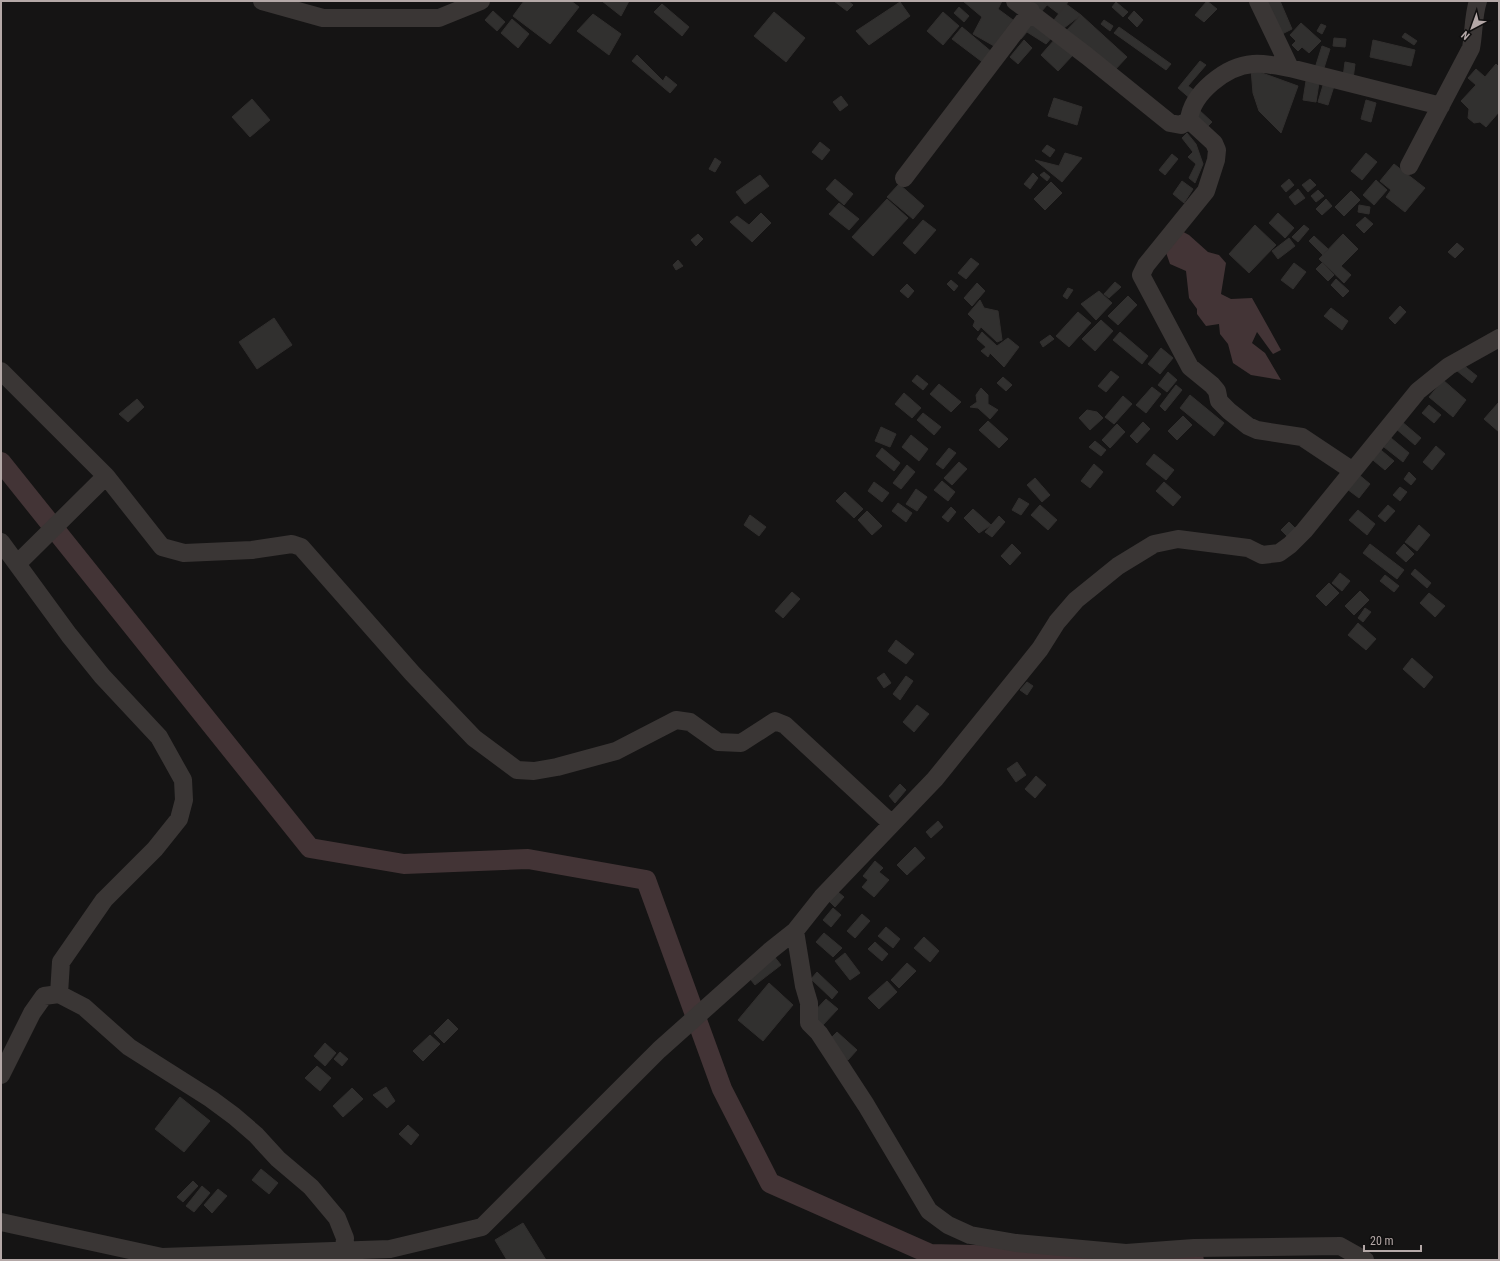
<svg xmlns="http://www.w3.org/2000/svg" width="1500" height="1261" viewBox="0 0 1500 1261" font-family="'Roboto Condensed',sans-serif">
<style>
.water{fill:#433436}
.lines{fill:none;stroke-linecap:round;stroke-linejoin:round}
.canal{stroke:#433436;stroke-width:20}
.building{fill:#31302f;stroke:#312f2e}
.street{stroke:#3a3635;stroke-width:18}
</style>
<rect width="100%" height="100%" fill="#151414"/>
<!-- water -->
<path class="water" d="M 1176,228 L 1189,235 L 1208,252 L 1219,255 L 1226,263 L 1221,294 L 1231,299 L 1252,298 L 1281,350 L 1273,354 L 1257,332 L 1252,343 L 1265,353 L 1281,380 L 1251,375 L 1233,363 L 1228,344 L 1220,334 L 1219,324 L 1206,326 L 1197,314 L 1197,309 L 1189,298 L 1186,271 L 1170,264 L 1163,244 Z"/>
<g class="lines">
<!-- canal -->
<path class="canal" d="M 1,462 L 310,848 L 404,864 L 528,859 L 646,880 L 722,1089 L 770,1183 L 930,1254 L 1100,1258
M 1136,1259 L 1194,1260"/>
</g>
<!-- building -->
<path class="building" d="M 524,1 L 571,1 L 579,7 L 550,44 L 513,16 Z
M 602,1 L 629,1 L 621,16 Z
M 834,1 L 848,1 L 853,5 L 847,11 Z
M 963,1 L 1002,1 L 998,9 L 1013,20 L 994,46 L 973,34 L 982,17 Z
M 1028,1 L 1042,1 L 1047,5 L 1041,12 Z
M 1042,1 L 1067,1 L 1068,2 L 1059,14 Z
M 1207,1 L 1217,9 L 1204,22 L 1195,15 Z
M 1265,1 L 1280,1 L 1292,29 L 1280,35 Z
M 900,2 L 910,16 L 869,45 L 856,31 Z
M 1116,2 L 1128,12 L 1123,17 L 1112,7 Z
M 662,4 L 689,27 L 682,36 L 654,12 Z
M 1066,4 L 1081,15 L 1064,28 L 1054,20 Z
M 959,7 L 969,16 L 964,22 L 954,13 Z
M 493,11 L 505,22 L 497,31 L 485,20 Z
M 1134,11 L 1143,20 L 1137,27 L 1128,18 Z
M 774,12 L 805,38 L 786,62 L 754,36 Z
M 943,12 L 959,26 L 943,45 L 927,31 Z
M 593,14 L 621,34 L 609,55 L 577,31 Z
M 1081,15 L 1127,57 L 1113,72 L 1066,31 Z
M 1031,18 L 1054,35 L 1046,44 L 1027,32 L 1021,39 L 1016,35 Z
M 512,19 L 529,34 L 518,48 L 501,33 Z
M 1104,20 L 1113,26 L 1110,31 L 1101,24 Z
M 1301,23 L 1321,41 L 1309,53 L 1302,47 L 1298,51 L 1292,45 L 1296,41 L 1290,35 Z
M 1321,24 L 1326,26 L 1322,34 L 1317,31 Z
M 962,27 L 993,53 L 985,64 L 952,39 Z
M 1119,27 L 1171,64 L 1166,70 L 1114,33 Z
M 1405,33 L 1417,41 L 1414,45 L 1402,37 Z
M 1334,38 L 1346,39 L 1345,47 L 1333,46 Z
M 1055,39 L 1073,55 L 1058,71 L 1041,55 Z
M 1024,40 L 1032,48 L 1018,64 L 1010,57 Z
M 1373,40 L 1415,50 L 1411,66 L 1370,57 Z
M 1322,46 L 1330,49 L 1323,71 L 1315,68 Z
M 637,55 L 663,81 L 666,76 L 677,85 L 670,93 L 632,61 Z
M 1200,61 L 1206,65 L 1188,86 L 1198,93 L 1192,100 L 1178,88 Z
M 1345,62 L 1355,64 L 1353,79 L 1343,77 Z
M 1496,64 L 1499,67 L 1499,112 L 1486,127 L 1480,122 L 1474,123 L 1468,118 L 1469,109 L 1461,101 L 1476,85 L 1468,78 L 1476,69 L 1485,77 Z
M 1251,69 L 1298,86 L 1281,133 L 1259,111 L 1253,93 Z
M 1306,81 L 1319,83 L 1316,102 L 1303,100 Z
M 1324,82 L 1334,86 L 1328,105 L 1318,102 Z
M 841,96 L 848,105 L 840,111 L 833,102 Z
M 1054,98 L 1082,107 L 1077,125 L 1048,116 Z
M 252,99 L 270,120 L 250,137 L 232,117 Z
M 1366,100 L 1376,103 L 1371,122 L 1361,119 Z
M 1198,109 L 1212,122 L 1204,130 L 1190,118 Z
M 1187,133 L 1196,144 L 1203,164 L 1195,183 L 1189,178 L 1196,164 L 1188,157 L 1193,152 L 1182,138 Z
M 820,142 L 830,150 L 822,160 L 812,152 Z
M 1047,145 L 1055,150 L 1050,157 L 1042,151 Z
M 1065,153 L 1082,158 L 1062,182 L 1035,160 L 1059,166 Z
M 1366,153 L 1377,162 L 1362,180 L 1351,171 Z
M 1172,154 L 1178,159 L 1165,175 L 1159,170 Z
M 715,158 L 721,162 L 715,172 L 709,169 Z
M 1394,164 L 1425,188 L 1405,212 L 1386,197 L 1391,190 L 1380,181 Z
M 1044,172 L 1050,177 L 1047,181 L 1040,175 Z
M 1033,173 L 1038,178 L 1030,189 L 1024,184 Z
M 760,175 L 769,186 L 745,204 L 736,192 Z
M 835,179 L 853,194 L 844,205 L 826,189 Z
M 1289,179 L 1294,185 L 1286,192 L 1281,186 Z
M 1310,179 L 1316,185 L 1308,192 L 1302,185 Z
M 1376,180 L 1387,190 L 1374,205 L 1363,195 Z
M 1182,181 L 1193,189 L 1184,203 L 1173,194 Z
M 1051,182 L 1062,193 L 1045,210 L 1034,199 Z
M 899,184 L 924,206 L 913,219 L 887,197 Z
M 1298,189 L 1305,198 L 1295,205 L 1289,197 Z
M 1318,190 L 1324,196 L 1316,202 L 1311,196 Z
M 1351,191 L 1360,200 L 1344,216 L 1335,207 Z
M 887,199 L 908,218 L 873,256 L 852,237 Z
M 1326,199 L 1332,206 L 1322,215 L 1316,209 Z
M 839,203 L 859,219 L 849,230 L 829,214 Z
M 1359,205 L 1370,207 L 1369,214 L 1358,212 Z
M 761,213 L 771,223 L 752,242 L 730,222 L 737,216 L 749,225 Z
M 1278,213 L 1294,228 L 1285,238 L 1269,223 Z
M 1365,217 L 1373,224 L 1364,233 L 1356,225 Z
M 923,220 L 936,230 L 915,254 L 903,243 Z
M 1255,225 L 1276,245 L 1249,273 L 1229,254 Z
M 1304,225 L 1309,229 L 1298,242 L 1292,237 Z
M 698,234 L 703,239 L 696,246 L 691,240 Z
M 1343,234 L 1358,249 L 1341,266 L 1351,275 L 1344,283 L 1319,259 Z
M 1314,236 L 1328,249 L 1323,255 L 1309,241 Z
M 1289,238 L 1295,246 L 1278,259 L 1272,251 Z
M 1457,243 L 1464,249 L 1455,258 L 1448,252 Z
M 971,258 L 979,264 L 966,279 L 958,273 Z
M 678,260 L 683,266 L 676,270 L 673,265 Z
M 1294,263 L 1306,272 L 1293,289 L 1281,280 Z
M 1322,263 L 1334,275 L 1328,281 L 1316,269 Z
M 1336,279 L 1349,291 L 1343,297 L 1331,285 Z
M 951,280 L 958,286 L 954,291 L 947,284 Z
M 1115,282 L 1121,287 L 1109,298 L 1104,294 Z
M 977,283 L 985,291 L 972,306 L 964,298 Z
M 907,284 L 914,291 L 908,298 L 900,291 Z
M 1068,288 L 1073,290 L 1067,299 L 1063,296 Z
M 1099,291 L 1112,303 L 1096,320 L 1081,304 Z
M 1128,296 L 1137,305 L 1118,325 L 1108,316 Z
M 980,300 L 984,308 L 998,311 L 1002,340 L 997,342 L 981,327 L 978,331 L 973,326 L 975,321 L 968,314 Z
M 1400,306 L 1406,312 L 1395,324 L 1389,318 Z
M 1331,308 L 1348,321 L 1342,330 L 1324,316 Z
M 1078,312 L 1091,323 L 1069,347 L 1056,336 Z
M 274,318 L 292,345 L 257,369 L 239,342 Z
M 1101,320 L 1113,331 L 1095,351 L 1082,339 Z
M 982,332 L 997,346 L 1008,338 L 1019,347 L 1004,367 L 990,353 L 988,357 L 981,351 L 986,347 L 977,339 Z
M 1120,332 L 1148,356 L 1142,364 L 1113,340 Z
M 1050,335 L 1054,339 L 1043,347 L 1040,342 Z
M 1161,348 L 1173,358 L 1160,374 L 1148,364 Z
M 1462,364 L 1477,376 L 1472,383 L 1456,370 Z
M 1111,371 L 1119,377 L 1106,392 L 1098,386 Z
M 1168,372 L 1177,380 L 1167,392 L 1158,385 Z
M 917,375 L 928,384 L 923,390 L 912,381 Z
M 1003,377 L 1012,385 L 1006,391 L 997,383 Z
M 1443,380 L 1466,400 L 1453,417 L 1429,397 Z
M 939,384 L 961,402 L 951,412 L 930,394 Z
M 1176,385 L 1182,390 L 1165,411 L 1160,406 Z
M 1152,387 L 1161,394 L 1146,413 L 1136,405 Z
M 981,388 L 988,395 L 988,404 L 998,410 L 990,419 L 978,408 L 970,407 L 977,402 L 976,395 Z
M 904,393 L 921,408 L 912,418 L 895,404 Z
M 1190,395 L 1224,423 L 1214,436 L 1180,408 Z
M 1123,396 L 1132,404 L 1114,424 L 1105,417 Z
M 137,399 L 144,407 L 128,422 L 119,414 Z
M 1499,402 L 1499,432 L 1484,419 Z
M 1429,405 L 1441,415 L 1434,423 L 1422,413 Z
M 1087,410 L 1097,412 L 1103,418 L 1090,430 L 1079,418 Z
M 923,413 L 941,427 L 934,435 L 917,420 Z
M 1183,416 L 1192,425 L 1177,440 L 1168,431 Z
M 988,421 L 1008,439 L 999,448 L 979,430 Z
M 1401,421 L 1421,438 L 1415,445 L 1395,428 Z
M 1143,422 L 1150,429 L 1137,443 L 1130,436 Z
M 1117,424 L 1125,432 L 1110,448 L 1102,440 Z
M 881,427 L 896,434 L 890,447 L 875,441 Z
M 911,435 L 928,449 L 919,461 L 902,447 Z
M 1391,438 L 1409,453 L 1403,462 L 1384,447 Z
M 1095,441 L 1106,450 L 1101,456 L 1089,447 Z
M 1376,446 L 1394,461 L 1385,470 L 1368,456 Z
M 1436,446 L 1445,454 L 1432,470 L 1423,462 Z
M 882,448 L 900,463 L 894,471 L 876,456 Z
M 949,448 L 956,453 L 943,469 L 936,464 Z
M 1154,454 L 1174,470 L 1166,480 L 1146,464 Z
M 959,462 L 967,469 L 952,485 L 944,478 Z
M 1094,464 L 1103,472 L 1090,488 L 1081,481 Z
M 907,465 L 915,472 L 901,489 L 893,483 Z
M 1409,472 L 1416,479 L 1411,485 L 1404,479 Z
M 1358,474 L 1370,484 L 1359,498 L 1347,489 Z
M 1035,478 L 1050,495 L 1042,502 L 1027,485 Z
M 942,481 L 955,492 L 948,501 L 934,490 Z
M 874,482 L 889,493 L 882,502 L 868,491 Z
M 1164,482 L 1181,497 L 1173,506 L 1156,491 Z
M 1400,487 L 1407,492 L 1400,501 L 1393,495 Z
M 916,489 L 927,497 L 917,511 L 906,504 Z
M 845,492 L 863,509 L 854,518 L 836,501 Z
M 1019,498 L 1029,504 L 1021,515 L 1012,510 Z
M 898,503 L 912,513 L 906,522 L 892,511 Z
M 1040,505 L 1057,520 L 1048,530 L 1031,515 Z
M 1388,505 L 1395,511 L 1385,522 L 1378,516 Z
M 951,507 L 956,512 L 948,522 L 942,517 Z
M 973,509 L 991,525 L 979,533 L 964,518 Z
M 1358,510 L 1375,524 L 1367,535 L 1349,520 Z
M 867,511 L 882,526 L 872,535 L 858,520 Z
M 750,515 L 766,527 L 759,536 L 744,525 Z
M 999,516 L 1005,522 L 992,537 L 985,532 Z
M 1289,522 L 1297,530 L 1289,538 L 1281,530 Z
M 1419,525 L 1430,535 L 1417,551 L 1405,542 Z
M 1012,544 L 1021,553 L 1010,565 L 1001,556 Z
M 1370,544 L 1404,570 L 1397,579 L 1363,553 Z
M 1404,544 L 1414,554 L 1406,562 L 1396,553 Z
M 1415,569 L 1431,583 L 1427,588 L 1411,574 Z
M 1340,573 L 1350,581 L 1342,591 L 1332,583 Z
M 1385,575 L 1399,586 L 1394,592 L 1380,581 Z
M 1329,583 L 1339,593 L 1326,606 L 1316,596 Z
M 1360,591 L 1369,600 L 1354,615 L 1345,606 Z
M 792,592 L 800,599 L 783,618 L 775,611 Z
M 1429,593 L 1445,606 L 1435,617 L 1420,603 Z
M 1365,608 L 1371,612 L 1363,622 L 1358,618 Z
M 1358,623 L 1376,639 L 1366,650 L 1348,635 Z
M 896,640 L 914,654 L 906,664 L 888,651 Z
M 1412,658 L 1433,677 L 1424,688 L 1403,669 Z
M 884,673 L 891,683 L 884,688 L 877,678 Z
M 906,676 L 913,681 L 900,700 L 893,694 Z
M 1027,682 L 1033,686 L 1027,695 L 1020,690 Z
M 917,705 L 929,714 L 914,732 L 903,722 Z
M 1017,762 L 1026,775 L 1016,782 L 1007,769 Z
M 1036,776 L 1046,785 L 1035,798 L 1025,789 Z
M 900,784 L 906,790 L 895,803 L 889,796 Z
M 938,821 L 943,827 L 931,838 L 926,832 Z
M 915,847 L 925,858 L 907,875 L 897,865 Z
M 875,861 L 883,868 L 879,872 L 889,880 L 874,897 L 862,887 L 868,880 L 863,876 Z
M 838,892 L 844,897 L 835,907 L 829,901 Z
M 833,908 L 841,915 L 831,927 L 823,920 Z
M 862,914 L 870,921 L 855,938 L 847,931 Z
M 886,927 L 900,939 L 893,948 L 878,936 Z
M 824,933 L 842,948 L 833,957 L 816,942 Z
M 924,937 L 939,951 L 930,962 L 914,948 Z
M 875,942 L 888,954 L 882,961 L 868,949 Z
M 845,953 L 860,973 L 850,980 L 835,961 Z
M 773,955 L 781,965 L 755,985 L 747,975 Z
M 907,963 L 916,971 L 899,988 L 891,980 Z
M 817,972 L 838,992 L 832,999 L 811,979 Z
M 887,981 L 897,992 L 879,1009 L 868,998 Z
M 769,983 L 793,1005 L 763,1041 L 738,1020 Z
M 826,999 L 838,1009 L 822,1026 L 810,1016 Z
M 448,1019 L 458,1029 L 444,1043 L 434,1033 Z
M 837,1032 L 857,1050 L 848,1060 L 828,1041 Z
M 430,1035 L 440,1044 L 423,1061 L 413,1051 Z
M 325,1043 L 336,1053 L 325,1066 L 314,1056 Z
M 340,1052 L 348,1059 L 342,1066 L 334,1059 Z
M 317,1066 L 331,1078 L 320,1091 L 305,1078 Z
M 386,1087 L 395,1101 L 387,1108 L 373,1095 Z
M 352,1088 L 363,1099 L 343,1117 L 333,1106 Z
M 180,1097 L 210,1121 L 184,1152 L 155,1129 Z
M 408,1125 L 419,1135 L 411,1145 L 399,1134 Z
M 261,1169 L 278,1183 L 269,1194 L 252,1180 Z
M 193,1181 L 198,1186 L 183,1202 L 177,1197 Z
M 202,1186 L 210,1193 L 194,1212 L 186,1206 Z
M 218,1189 L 227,1196 L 212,1213 L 204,1205 Z
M 523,1223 L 546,1260 L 507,1260 L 495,1240 Z"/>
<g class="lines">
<!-- street -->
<path class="street" d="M 262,1 L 323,18 L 439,18 L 481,1
M 1015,1 L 1087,56 L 1170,123 L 1181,125 L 1189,120
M 1258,1 L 1290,68
M 1409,166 L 1471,48 C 1474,33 1473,16 1478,1
M 904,178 L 1031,11
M 1,371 L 106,476 L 162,547 L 184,553 L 252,550 L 292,544 L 301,547 L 412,673 L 474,738 L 517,770 L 534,771 L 557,767 L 616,751 L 676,720 L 690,722 L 718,742 L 741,743 L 775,721 L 785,725 L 892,824
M 1353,471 L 1302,437 L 1257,430 L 1248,426 L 1229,411 L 1219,401 L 1217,391 L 1212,385 L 1190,367 L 1141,275 L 1146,265 L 1206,191 L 1216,160 L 1217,150 L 1214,143 L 1189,120 C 1192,93 1226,66 1253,64 C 1265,63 1278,66 1290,68 L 1441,106
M 1,542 L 69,635 L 102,676 L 159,737 L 183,780 L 184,800 L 179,819 L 155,849 L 104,900 L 61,962 L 59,994
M 18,563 L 106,476
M 795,931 L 804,986 L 809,1003 L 809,1023 L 819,1033 L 866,1105 L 929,1211 L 948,1225 L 970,1235 L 1016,1243 L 1126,1253 L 1194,1248 L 1340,1246 L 1365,1260
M 1,1075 L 32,1013 L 44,996 L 59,994 L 84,1007 L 129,1047 L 211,1099 L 234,1116 L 256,1135 L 278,1159 L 311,1187 L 337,1218 L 345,1238 L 344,1251 L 347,1260
M 1,1222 L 162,1257 L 390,1249 L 482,1227 L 659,1050 L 771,950 L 795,931 L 822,897 L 935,779 L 1040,649 L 1057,622 L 1076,600 L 1118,566 L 1154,544 L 1178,539 L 1248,548 L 1262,555 L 1279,553 L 1290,545 L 1304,531 L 1418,391 L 1449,366 L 1499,338"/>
</g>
<!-- border -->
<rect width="1500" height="1261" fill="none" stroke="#b4a8a7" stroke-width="4"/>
<!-- north arrow -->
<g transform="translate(1472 28) rotate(221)" stroke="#100f0f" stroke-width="3" paint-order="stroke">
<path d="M0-3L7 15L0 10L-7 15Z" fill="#b4a8a7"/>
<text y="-6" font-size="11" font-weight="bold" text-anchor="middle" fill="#b4a8a7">N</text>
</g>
<!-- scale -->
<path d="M1364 1245v6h57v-6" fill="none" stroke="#b4a8a7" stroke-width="2"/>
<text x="1370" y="1245" font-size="12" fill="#b4a8a7" stroke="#100f0f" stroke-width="3" paint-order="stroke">20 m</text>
</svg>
